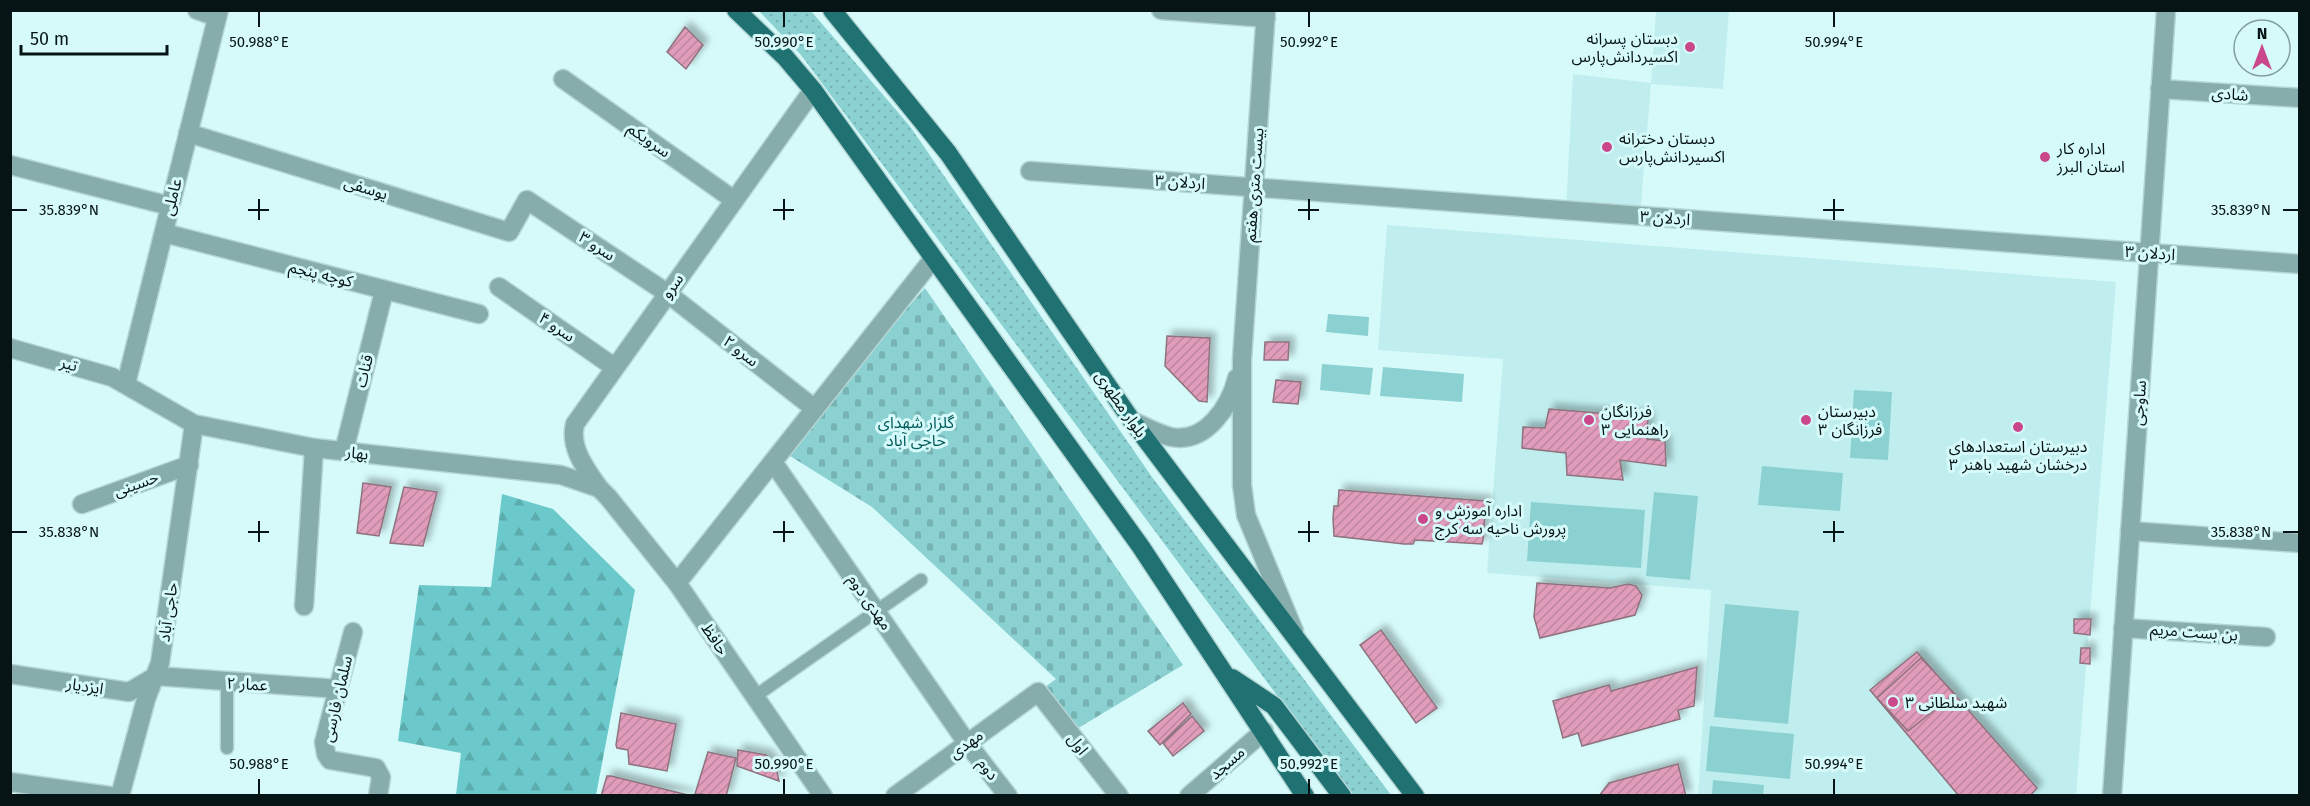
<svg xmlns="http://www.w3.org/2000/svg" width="2310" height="806" viewBox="0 0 2310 806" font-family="'Fira Sans','Noto Sans Arabic',sans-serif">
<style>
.built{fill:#c0eeee}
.grass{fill:url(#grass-dots)}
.forest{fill:url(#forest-firs)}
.cemetery{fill:url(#cemetery-stones)}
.park{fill:#8cd1d2}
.building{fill:url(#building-hatch);stroke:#8e737e;stroke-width:1.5;filter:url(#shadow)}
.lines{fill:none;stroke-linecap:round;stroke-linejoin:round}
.service-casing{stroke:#b5d5d5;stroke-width:15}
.minor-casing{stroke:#b5d5d5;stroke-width:21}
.tertiary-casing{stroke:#b5d5d5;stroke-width:21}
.primary-casing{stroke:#b5d5d5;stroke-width:21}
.service{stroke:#87acac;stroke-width:12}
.minor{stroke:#87acac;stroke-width:18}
.tertiary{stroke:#87acac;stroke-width:18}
.primary{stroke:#1f7172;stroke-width:18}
.ticks{fill:none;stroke:#071415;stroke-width:2}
.poi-dot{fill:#cb478b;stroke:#d6fafa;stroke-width:2}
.labels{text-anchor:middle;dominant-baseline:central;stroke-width:6;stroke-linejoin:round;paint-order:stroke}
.poi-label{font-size:16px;fill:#071415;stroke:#d6fafa;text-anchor:start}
.street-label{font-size:16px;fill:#071415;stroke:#d6fafa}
.park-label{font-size:16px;fill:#01595a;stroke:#d6fafa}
.ticks-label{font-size:15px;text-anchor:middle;fill:#071415;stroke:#d6fafa;stroke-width:6;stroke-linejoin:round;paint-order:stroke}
</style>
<defs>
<pattern id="grass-dots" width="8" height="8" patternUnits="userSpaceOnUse" patternTransform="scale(1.5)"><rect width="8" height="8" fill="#8cd1d2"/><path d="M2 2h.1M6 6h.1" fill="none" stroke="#77b3b3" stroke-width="1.8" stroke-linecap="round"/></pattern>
<pattern id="forest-firs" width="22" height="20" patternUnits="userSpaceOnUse" patternTransform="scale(1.5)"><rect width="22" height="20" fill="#6cc9cb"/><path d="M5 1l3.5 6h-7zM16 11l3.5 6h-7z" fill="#5cacad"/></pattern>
<pattern id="cemetery-stones" width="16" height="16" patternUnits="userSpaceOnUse" patternTransform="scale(1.5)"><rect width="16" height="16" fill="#8cd1d2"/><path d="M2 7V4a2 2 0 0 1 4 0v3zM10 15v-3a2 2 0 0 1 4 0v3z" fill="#77b3b3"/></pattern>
<pattern id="building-hatch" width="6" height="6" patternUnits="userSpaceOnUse" patternTransform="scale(1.5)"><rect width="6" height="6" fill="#e09cba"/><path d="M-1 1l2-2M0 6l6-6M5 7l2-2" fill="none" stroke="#bf869f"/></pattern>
<filter id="shadow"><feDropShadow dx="5.5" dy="-5.5" stdDeviation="3" flood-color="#0004"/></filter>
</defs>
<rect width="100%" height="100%" fill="#d6fafa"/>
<!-- built -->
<path class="built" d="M 1656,11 L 1729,11 L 1723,89 L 1651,84 L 1640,216 L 1566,210 L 1573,74 L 1651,83 Z
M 1387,225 L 2116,282 L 2076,795 L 1698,795 L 1711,590 L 1487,573 L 1503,359 L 1378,350 Z"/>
<!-- grass -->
<path class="grass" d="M 759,11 L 811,11 L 909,125 L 1152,477 L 1391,795 L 1351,795 L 801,55 Z"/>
<!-- forest -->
<path class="forest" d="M 502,494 L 553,509 L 635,590 L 596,795 L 456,795 L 461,753 L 398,741 L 419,585 L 491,587 Z"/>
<!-- cemetery -->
<path class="cemetery" d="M 925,288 L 1183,665 L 1070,733 L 1038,692 L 1056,679 L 872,507 L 782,451 Z"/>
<!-- park -->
<path class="park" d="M 1328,314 L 1369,317 L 1368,336 L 1326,332 Z
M 1322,364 L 1373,368 L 1370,395 L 1320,390 Z
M 1383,367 L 1464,374 L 1462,402 L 1380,396 Z
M 1854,390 L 1892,392 L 1888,460 L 1850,458 Z
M 1762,466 L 1843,473 L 1840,511 L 1758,505 Z
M 1654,492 L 1698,496 L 1690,580 L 1646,576 Z
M 1531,502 L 1645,510 L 1641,568 L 1527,561 Z
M 1725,604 L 1799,611 L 1788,724 L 1714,717 Z
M 1710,726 L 1794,734 L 1790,779 L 1706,771 Z
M 1713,780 L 1764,785 L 1763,795 L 1712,795 Z"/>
<!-- building -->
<path class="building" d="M 685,27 L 703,45 L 686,69 L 667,52 Z
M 1167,336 L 1210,338 L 1207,402 L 1199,401 L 1165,366 Z
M 1265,342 L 1289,342 L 1288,360 L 1264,360 Z
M 1276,380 L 1301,382 L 1298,404 L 1273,402 Z
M 1549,409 L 1648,417 L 1647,439 L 1665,441 L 1666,466 L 1620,460 L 1623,480 L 1567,475 L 1566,453 L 1522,448 L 1523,427 L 1545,428 Z
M 363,483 L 391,487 L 379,536 L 357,533 Z
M 404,487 L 437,492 L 423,546 L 390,543 Z
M 1339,490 L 1486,501 L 1483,540 L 1482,544 L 1415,540 L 1413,544 L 1404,544 L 1334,536 L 1333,518 L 1334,506 L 1338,506 Z
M 1537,583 L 1610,588 L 1628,584 L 1636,586 L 1642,595 L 1635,615 L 1540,638 L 1534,617 Z
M 2074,619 L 2091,619 L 2090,635 L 2074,633 Z
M 1381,630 L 1437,708 L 1416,723 L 1360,645 Z
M 2081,648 L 2090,648 L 2090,664 L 2080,663 Z
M 1917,652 L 2037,788 L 2030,796 L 1959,796 L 1870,690 Z
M 1921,658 L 1955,694 L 1908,731 L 1877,698 Z
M 1697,667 L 1694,706 L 1678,710 L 1680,719 L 1582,746 L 1578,733 L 1563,738 L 1553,701 L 1609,685 L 1611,691 Z
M 1183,703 L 1191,714 L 1160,745 L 1148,731 Z
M 621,713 L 676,724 L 667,771 L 629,764 L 628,750 L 617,748 L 616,745 Z
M 1192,716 L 1204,731 L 1173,756 L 1163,743 Z
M 738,750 L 766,755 L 776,767 L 779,781 L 737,766 Z
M 708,752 L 736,758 L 726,796 L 695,794 Z
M 1678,764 L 1686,796 L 1599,796 L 1609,783 Z
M 607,776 L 611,776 L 692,796 L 601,796 Z"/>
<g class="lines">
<defs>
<path id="service" d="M 227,683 L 227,748
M 754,697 L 921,580"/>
<path id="minor" d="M 197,10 L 217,17
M 1161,10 L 1266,18
M 1266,10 L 1242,359 L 1242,485 L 1246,515 L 1294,631
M 563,79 L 734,200
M 2160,89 L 2300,98
M 188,133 L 509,232 L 527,200 L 667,293 L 815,409
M 10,165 L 170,206
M 1030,171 L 2300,264
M 164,233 L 479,314
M 499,287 L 614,367
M 126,384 L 219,10
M 1132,421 C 1144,426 1158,434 1171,437 C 1206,444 1230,406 1237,378
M 344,451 L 384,291
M 773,462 L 967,743 L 1008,796
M 599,488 C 586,469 569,448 575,424 L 813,90
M 82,504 L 189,465
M 2130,531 L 2300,543
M 677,583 L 933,259
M 304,606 L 314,448
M 2123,628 L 2266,637
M 353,632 L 324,742 L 326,754 L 330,760 L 376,768 L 381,777 L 378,796
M 10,674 L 129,692 L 156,676 L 339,689
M 10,782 L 110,796
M 120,796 L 146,699 L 160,663 L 194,424
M 895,796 L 1038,692 L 1119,796
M 1189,796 L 1264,731"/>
<path id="tertiary" d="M 10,348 L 112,377 L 194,424 L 314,448 L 561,475 L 599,488 L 608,497 L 677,583 L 823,796
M 2112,796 L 2166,10"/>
<path id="primary" d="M 736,10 L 785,57 L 813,90 L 1141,547 L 1305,796
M 832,10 L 948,153 L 1132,421 L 1415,796
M 1232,678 L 1274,706 L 1342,796"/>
</defs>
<!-- service casing -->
<use href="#service" class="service-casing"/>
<!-- minor casing -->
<use href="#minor" class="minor-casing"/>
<!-- tertiary casing -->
<use href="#tertiary" class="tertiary-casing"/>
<!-- primary casing -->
<use href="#primary" class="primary-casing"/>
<!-- service -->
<use href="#service" class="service"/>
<!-- minor -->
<use href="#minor" class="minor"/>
<!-- tertiary -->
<use href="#tertiary" class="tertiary"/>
<!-- primary -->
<use href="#primary" class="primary"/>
</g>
<!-- ticks -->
<path class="ticks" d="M 259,12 L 259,27M 784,12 L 784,27M 1309,12 L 1309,27M 1834,12 L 1834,27M 259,199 L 259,220M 784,199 L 784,220M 1309,199 L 1309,220M 1834,199 L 1834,220M 12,210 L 27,210M 248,210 L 269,210M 773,210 L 794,210M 1298,210 L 1319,210M 1823,210 L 1844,210M 2283,210 L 2298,210M 259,521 L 259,542M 784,521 L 784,542M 1309,521 L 1309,542M 1834,521 L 1834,542M 12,532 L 27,532M 248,532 L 269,532M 773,532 L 794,532M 1298,532 L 1319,532M 1823,532 L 1844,532M 2283,532 L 2298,532M 259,779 L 259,794M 784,779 L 784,794M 1309,779 L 1309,794M 1834,779 L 1834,794"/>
<!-- markers -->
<g class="poi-dot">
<circle cx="1690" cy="47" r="6"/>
<circle cx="1607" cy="147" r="6"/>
<circle cx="2045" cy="157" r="6"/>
<circle cx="1589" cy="420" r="6"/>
<circle cx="1806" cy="420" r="6"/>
<circle cx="2018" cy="427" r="6"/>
<circle cx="1423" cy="519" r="6"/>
<circle cx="1893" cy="702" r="6"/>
</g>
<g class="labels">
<!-- poi labels -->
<g class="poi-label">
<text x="1678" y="38" text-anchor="end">دبستان پسرانه<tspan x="1678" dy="18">اکسیر‌دانش‌پارس</tspan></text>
<text x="1619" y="138">دبستان دخترانه<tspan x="1619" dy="18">اکسیردانش‌پارس</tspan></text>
<text x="2057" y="148">اداره کار<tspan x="2057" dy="18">استان البرز</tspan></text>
<text x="1601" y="411">فرزانگان<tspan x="1601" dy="18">۳ راهنمایی</tspan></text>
<text x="1818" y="411">دبیرستان<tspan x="1818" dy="18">فرزانگان ۳</tspan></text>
<text x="2018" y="446" text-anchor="middle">دبیرستان استعدادهای<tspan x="2018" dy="18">درخشان شهید باهنر ۳</tspan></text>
<text x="1435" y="510">اداره آموزش و<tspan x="1435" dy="18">پرورش ناحیه سه کرج</tspan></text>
<text x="1905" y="702">شهید سلطانی ۳</text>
</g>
<!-- street labels -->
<g class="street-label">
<text transform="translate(2230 94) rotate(4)">شادی</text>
<text transform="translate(649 140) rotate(35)">سرویکم</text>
<text transform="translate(1180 182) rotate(4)">اردلان ۳</text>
<text transform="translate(1254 185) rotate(-86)">بیست متری هفتم</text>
<text transform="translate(366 188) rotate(17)">یوسفی</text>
<text transform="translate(172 197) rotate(-76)">عاملی</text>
<text transform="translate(1665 218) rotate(4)">اردلان ۳</text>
<text transform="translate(597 246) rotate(33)">سرو ۳</text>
<text transform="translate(2150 253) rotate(4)">اردلان ۳</text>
<text transform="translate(321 274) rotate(14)">کوچه پنجم</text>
<text transform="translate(672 286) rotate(-54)">سرو</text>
<text transform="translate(557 327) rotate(34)">سرو ۴</text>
<text transform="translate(741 351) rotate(38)">سرو ۲</text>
<text transform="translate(69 364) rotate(15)">تیر</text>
<text transform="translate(364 371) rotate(-76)">قنات</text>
<text transform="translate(2139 403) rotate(-86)">ساوجی</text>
<text transform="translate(1121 404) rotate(55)">بلوار مطهری</text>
<text transform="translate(357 453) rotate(6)">بهار</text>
<text transform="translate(136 484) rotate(-20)">حسینی</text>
<text transform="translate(870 602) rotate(55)">مهدی دوم</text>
<text transform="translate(168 612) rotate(-82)">حاجی آباد</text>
<text transform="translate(2194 632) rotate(4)">بن بست مریم</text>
<text transform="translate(715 639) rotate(56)">حافظ</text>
<text transform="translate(247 684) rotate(3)">عمار ۲</text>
<text transform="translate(85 686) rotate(9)">ایزدیار</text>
<text transform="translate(337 699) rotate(-77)">سلمان فارسی</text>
<text transform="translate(966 744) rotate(-36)">مهدی</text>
<text transform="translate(1078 744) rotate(52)">اول</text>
<text transform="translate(1227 763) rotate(-41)">مسجد</text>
<text transform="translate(988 769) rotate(52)">دوم</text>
</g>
<!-- park labels -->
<g class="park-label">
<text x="916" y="422">گلزار شهدای<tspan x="916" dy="18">حاجی آباد</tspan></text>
</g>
</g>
<g class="ticks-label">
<text x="259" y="47">50.988°E</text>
<text x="784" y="47">50.990°E</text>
<text x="1309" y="47">50.992°E</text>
<text x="1834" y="47">50.994°E</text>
<text x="69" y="215">35.839°N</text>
<text x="2241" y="215">35.839°N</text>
<text x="69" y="537">35.838°N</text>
<text x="2241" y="537">35.838°N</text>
<text x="259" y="769">50.988°E</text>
<text x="784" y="769">50.990°E</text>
<text x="1309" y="769">50.992°E</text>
<text x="1834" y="769">50.994°E</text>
</g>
<!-- border -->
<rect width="2310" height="806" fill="none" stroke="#071415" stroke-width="24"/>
<!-- north arrow -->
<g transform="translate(2262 48)"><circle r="28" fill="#d6fafa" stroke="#839e9e" stroke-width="1.5"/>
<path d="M0-4.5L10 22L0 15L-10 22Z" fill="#cb478b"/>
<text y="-9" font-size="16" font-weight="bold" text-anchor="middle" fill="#071415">N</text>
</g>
<!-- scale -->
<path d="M21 45v9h146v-9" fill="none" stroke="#071415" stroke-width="3"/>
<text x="30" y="45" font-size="18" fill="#071415" stroke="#d6fafa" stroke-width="4.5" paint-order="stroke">50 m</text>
</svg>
